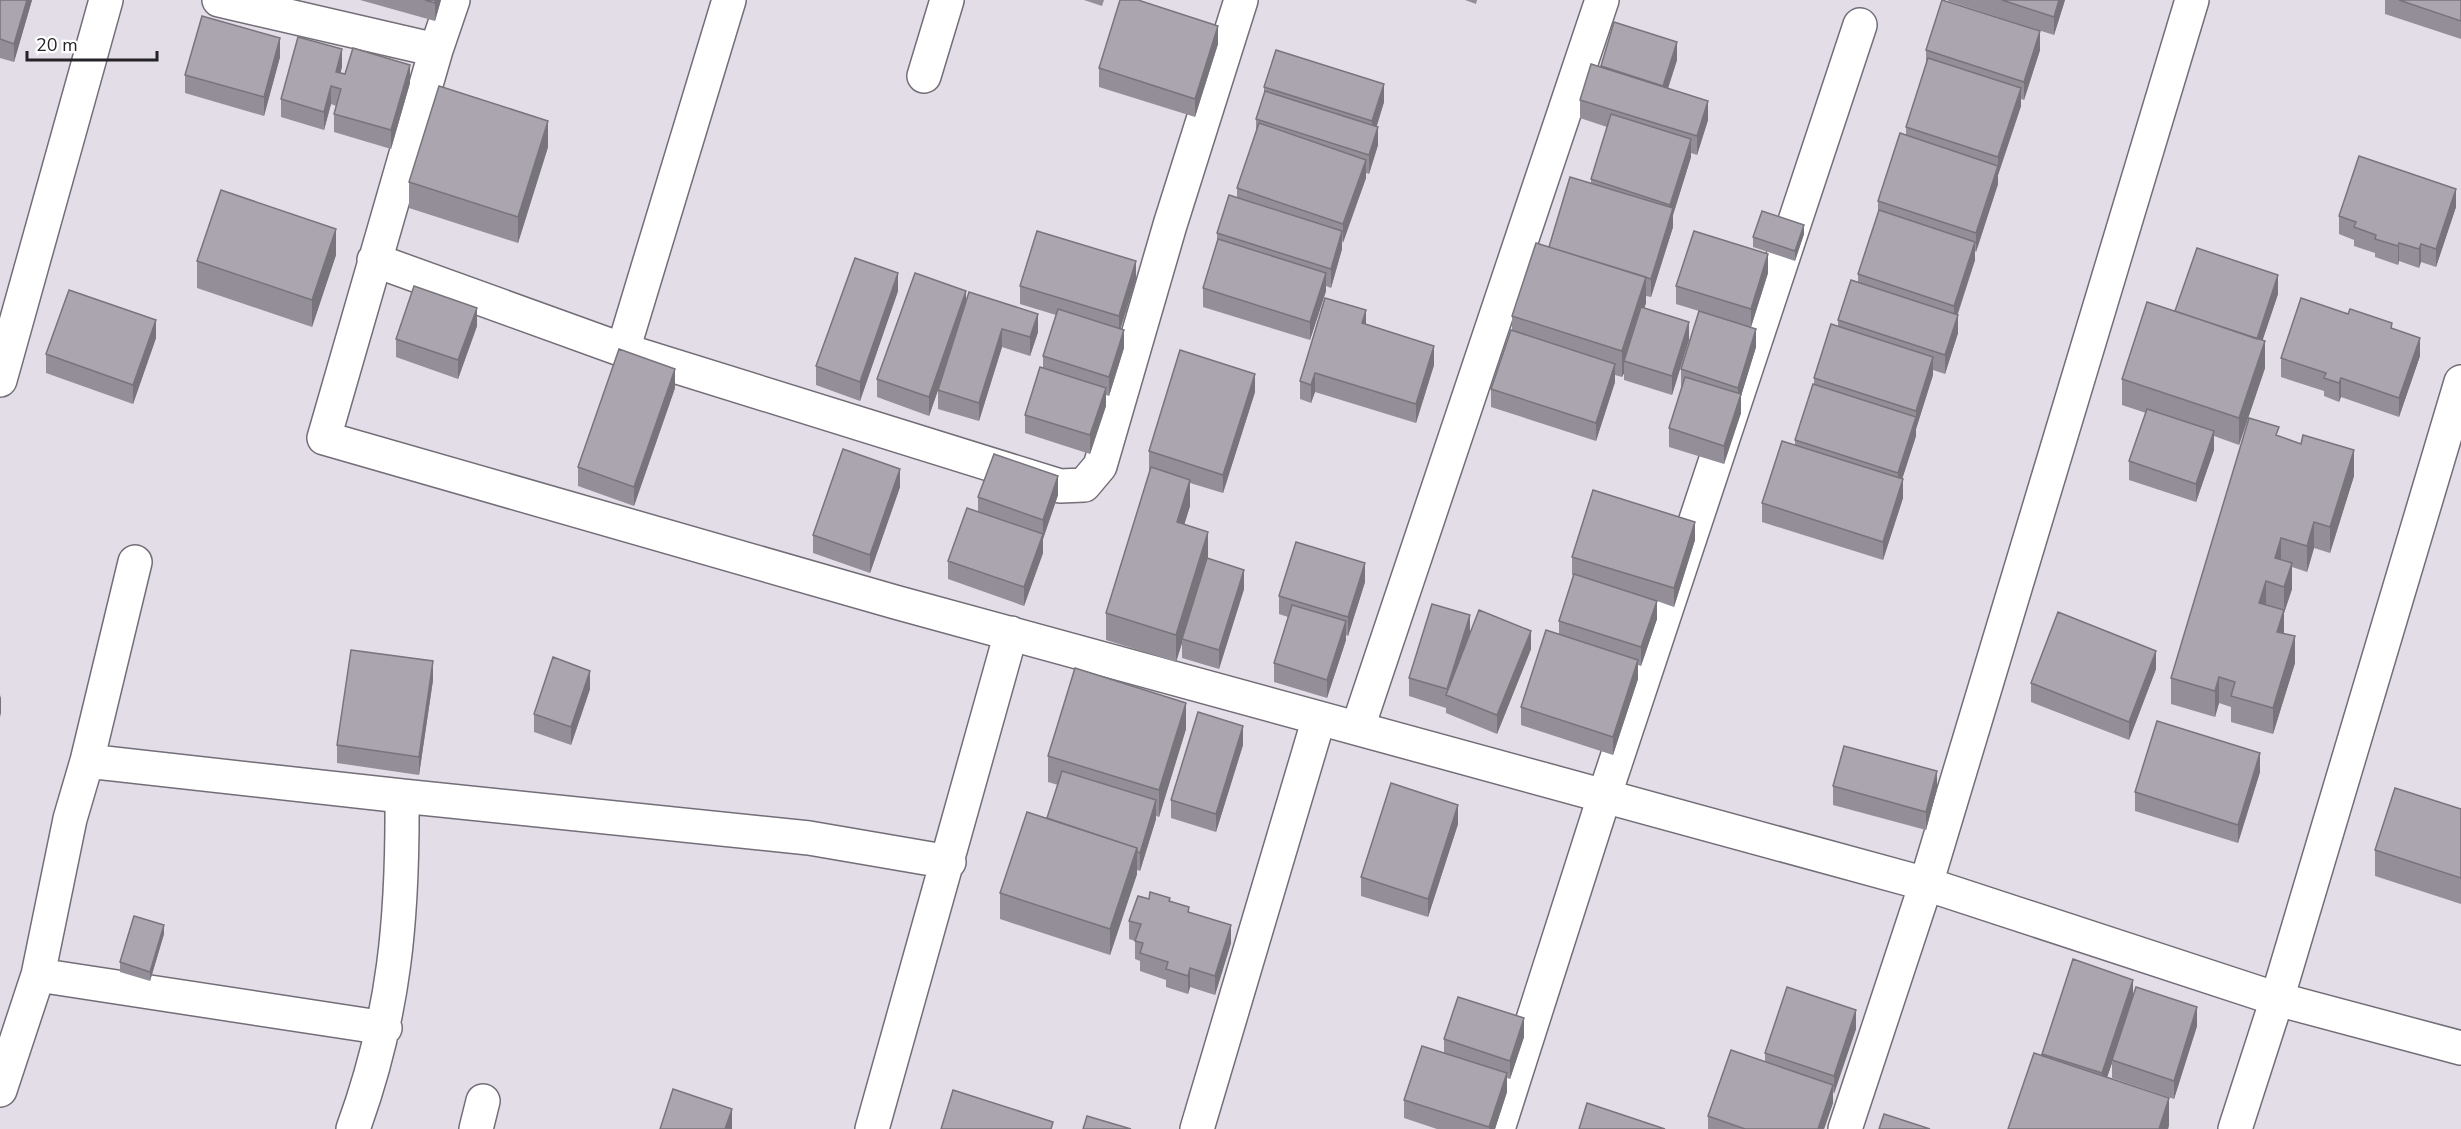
<svg xmlns="http://www.w3.org/2000/svg" width="2461" height="1129" viewBox="0 0 2461 1129" font-family="'Nunito Sans',sans-serif">
<style>
.lines{fill:none;stroke-linecap:round;stroke-linejoin:round}
.minor-casing{stroke:#736d78;stroke-width:36}
.minor{stroke:#fff;stroke-width:33}
.wall{fill:#938e97}
.shaded-wall{fill:#78747b}
.building{fill:#aba5b0;stroke:#78747b;stroke-width:1.5}
</style>
<rect width="100%" height="100%" fill="#e3dde8"/>
<g class="lines">
<defs>
<path id="minor" d="M 219,0 L 436,50
M 453,0 L 436,50 L 324,438 L 895,602 L 1926,884 L 2277,999 L 2461,1048
M 924,76 L 947,0
M 374,260 L 623,350 L 1060,486 L 1084,485 L 1100,466 L 1170,225 L 1241,0
M 623,350 L 729,0
M 0,380 L 106,0
M 1358,727 L 1602,0
M 87,761 L 135,562
M 402,796 L 809,838 L 949,862
M 38,975 L 385,1028
M 0,1090 L 38,975 L 70,819 L 87,761 L 402,796 C 403,917 395,1014 353,1129
M 476,1129 L 483,1101
M 872,1129 L 1011,633
M 1197,1129 L 1319,718
M 1498,1129 L 1605,794 L 1860,25
M 1845,1129 L 1926,884 L 2192,0
M 2235,1129 L 2277,999 L 2461,382"/>
</defs>
<!-- minor casing -->
<use href="#minor" class="minor-casing"/>
<!-- minor -->
<use href="#minor" class="minor"/>
</g>
<!-- wall -->
<path class="wall" d="M 0,0 L 32,0 L 14,62 L 0,58 Z
M 360,0 L 441,0 L 435,21 Z
M 1084,0 L 1104,0 L 1102,6 Z
M 1465,0 L 1477,0 L 1476,4 Z
M 1948,0 L 2065,0 L 2054,35 L 1948,1 Z
M 2385,0 L 2461,0 L 2461,39 L 2385,14 Z
M 1218,44 L 1195,117 L 1099,87 L 1099,68 Z
M 1926,50 L 2040,50 L 2024,100 L 2021,99 L 2021,106 L 1998,175 L 1998,184 L 1976,252 L 1975,251 L 1975,260 L 1958,314 L 1958,333 L 1945,374 L 1933,370 L 1933,375 L 1916,429 L 1916,436 L 1902,479 L 1903,498 L 1883,560 L 1762,522 L 1762,503 L 1795,444 L 1795,440 L 1814,384 L 1814,378 L 1838,326 L 1838,320 L 1858,282 L 1858,274 L 1878,213 L 1878,201 L 1906,135 L 1906,127 L 1926,64 Z
M 280,57 L 264,116 L 185,93 L 185,75 Z
M 1677,60 L 1668,88 L 1708,120 L 1697,155 L 1691,153 L 1691,157 L 1673,215 L 1673,227 L 1651,297 L 1646,296 L 1646,303 L 1644,308 L 1689,340 L 1672,395 L 1624,380 L 1624,373 L 1622,377 L 1615,375 L 1615,382 L 1596,441 L 1491,407 L 1491,389 L 1512,330 L 1512,316 L 1549,247 L 1591,183 L 1591,179 L 1607,127 L 1580,118 L 1580,100 L 1601,68 L 1601,66 Z
M 342,67 L 340,73 L 410,83 L 391,149 L 334,132 L 334,114 L 336,106 L 331,104 L 324,130 L 281,117 L 281,99 Z
M 1264,87 L 1384,102 L 1377,126 L 1378,145 L 1369,174 L 1366,173 L 1366,178 L 1342,243 L 1342,249 L 1331,288 L 1326,286 L 1326,291 L 1310,340 L 1203,307 L 1203,288 L 1217,245 L 1217,233 L 1237,197 L 1237,188 L 1256,133 L 1256,119 L 1264,94 Z
M 548,147 L 518,243 L 409,208 L 409,182 Z
M 2456,207 L 2436,267 L 2421,262 L 2419,268 L 2399,261 L 2398,265 L 2375,257 L 2375,253 L 2354,246 L 2354,240 L 2339,234 L 2339,216 Z
M 1804,234 L 1795,261 L 1753,247 L 1753,237 Z
M 336,255 L 312,327 L 197,288 L 197,261 Z
M 1768,273 L 1751,327 L 1756,347 L 1741,396 L 1741,413 L 1724,464 L 1669,447 L 1669,428 L 1682,388 L 1681,388 L 1681,369 L 1699,311 L 1676,304 L 1676,286 Z
M 1136,279 L 1120,329 L 1124,348 L 1109,396 L 1106,395 L 1106,406 L 1090,454 L 1025,433 L 1025,415 L 1043,368 L 1043,356 L 1056,315 L 1020,304 L 1020,286 Z
M 898,291 L 860,401 L 816,385 L 816,366 Z
M 2278,294 L 2262,341 L 2265,368 L 2239,445 L 2214,436 L 2214,450 L 2196,502 L 2129,480 L 2129,461 L 2146,413 L 2122,405 L 2122,379 L 2175,311 Z
M 966,301 L 1038,332 L 1030,356 L 1002,347 L 979,421 L 938,409 L 938,390 L 941,382 L 929,416 L 877,397 L 877,379 Z
M 1366,325 L 1434,365 L 1416,423 L 1315,392 L 1311,403 L 1300,399 L 1300,381 Z
M 477,326 L 458,379 L 396,357 L 396,339 Z
M 2392,329 L 2420,356 L 2399,417 L 2341,397 L 2339,402 L 2324,396 L 2324,391 L 2281,377 L 2281,358 Z
M 156,338 L 133,404 L 46,373 L 46,354 Z
M 675,388 L 634,506 L 578,486 L 578,467 Z
M 1255,392 L 1223,493 L 1190,483 L 1190,506 L 1184,525 L 1208,559 L 1244,589 L 1219,669 L 1182,658 L 1182,643 L 1176,662 L 1106,640 L 1106,613 L 1150,470 L 1149,470 L 1149,451 Z
M 2279,436 L 2354,476 L 2330,553 L 2314,548 L 2307,572 L 2292,567 L 2292,589 L 2284,613 L 2284,634 L 2295,663 L 2273,734 L 2231,722 L 2231,707 L 2219,703 L 2215,717 L 2171,704 L 2171,678 Z
M 900,487 L 870,573 L 813,553 L 813,535 Z
M 1058,495 L 1043,539 L 1043,553 L 1024,606 L 948,579 L 948,561 L 978,512 L 978,497 Z
M 1695,540 L 1674,607 L 1657,601 L 1657,619 L 1641,666 L 1638,665 L 1638,679 L 1613,755 L 1521,725 L 1521,707 L 1559,635 L 1559,621 L 1574,576 L 1572,575 L 1572,557 Z
M 1365,582 L 1348,636 L 1346,635 L 1346,640 L 1327,698 L 1274,682 L 1274,663 L 1288,617 L 1279,614 L 1279,596 Z
M 1470,632 L 1531,649 L 1497,734 L 1446,713 L 1446,708 L 1409,696 L 1409,678 Z
M 2156,669 L 2129,740 L 2031,702 L 2031,683 Z
M 433,680 L 419,775 L 337,763 L 337,745 Z
M 590,689 L 571,745 L 534,732 L 534,714 Z
M 1186,729 L 1159,817 L 1156,816 L 1156,819 L 1140,871 L 1137,870 L 1137,874 L 1110,955 L 1000,919 L 1000,893 L 1047,818 L 1058,785 L 1048,782 L 1048,756 Z
M 1243,745 L 1216,832 L 1171,818 L 1171,800 Z
M 2260,772 L 2238,843 L 2135,811 L 2135,792 Z
M 1833,786 L 1937,789 L 1926,830 L 1833,805 Z
M 2461,809 L 2461,904 L 2375,876 L 2375,850 Z
M 1458,824 L 1428,917 L 1361,896 L 1361,877 Z
M 1149,899 L 1170,901 L 1189,912 L 1231,943 L 1215,995 L 1190,987 L 1188,994 L 1166,987 L 1166,980 L 1140,971 L 1140,961 L 1135,959 L 1135,941 L 1129,939 L 1129,921 Z
M 164,934 L 150,981 L 120,972 L 120,962 Z
M 2133,996 L 2197,1026 L 2174,1099 L 2112,1078 L 2112,1063 L 2107,1077 L 2169,1125 L 2168,1129 L 2008,1129 L 2042,1056 L 2042,1054 Z
M 1856,1029 L 1833,1094 L 1833,1103 L 1824,1129 L 1708,1129 L 1708,1116 L 1765,1062 L 1765,1053 Z
M 1524,1037 L 1510,1079 L 1507,1078 L 1507,1092 L 1495,1129 L 1437,1129 L 1404,1118 L 1404,1100 L 1444,1053 L 1444,1039 Z"/>
<!-- shaded-wall -->
<path class="shaded-wall" d="M 27,0 L 32,0 L 14,62 L 14,44 Z
M 435,0 L 441,0 L 435,21 Z
M 2059,0 L 2065,0 L 2054,35 L 2054,17 Z
M 1218,26 L 1218,44 L 1195,117 L 1195,99 Z
M 2040,31 L 2040,50 L 2024,100 L 2024,82 Z
M 280,38 L 280,57 L 264,116 L 264,97 Z
M 1677,42 L 1677,60 L 1663,104 L 1663,86 Z
M 342,49 L 342,67 L 337,87 L 336,72 Z
M 410,65 L 410,83 L 391,149 L 391,130 Z
M 1384,84 L 1384,102 L 1372,140 L 1372,121 Z
M 331,86 L 331,104 L 324,130 L 324,112 Z
M 2021,88 L 2021,106 L 1998,175 L 1998,184 L 1976,252 L 1976,233 L 1998,167 L 1998,157 Z
M 1708,101 L 1708,120 L 1697,155 L 1697,136 Z
M 548,121 L 548,147 L 518,243 L 518,217 Z
M 1378,127 L 1378,145 L 1369,174 L 1369,155 Z
M 1691,139 L 1691,157 L 1673,215 L 1673,227 L 1651,297 L 1651,279 L 1670,217 L 1670,205 Z
M 1366,160 L 1366,178 L 1343,243 L 1343,224 Z
M 2456,189 L 2456,207 L 2436,267 L 2436,249 Z
M 1804,225 L 1804,234 L 1795,261 L 1795,251 Z
M 336,229 L 336,255 L 312,327 L 312,300 Z
M 1342,231 L 1342,249 L 1331,288 L 1331,269 Z
M 1975,242 L 1975,260 L 1954,324 L 1954,306 Z
M 2399,243 L 2399,261 L 2398,265 L 2398,246 Z
M 2421,244 L 2421,262 L 2419,268 L 2419,249 Z
M 1768,254 L 1768,273 L 1751,327 L 1751,309 Z
M 1136,261 L 1136,279 L 1119,334 L 1119,316 Z
M 898,273 L 898,291 L 860,401 L 860,382 Z
M 1326,273 L 1326,291 L 1310,340 L 1310,322 Z
M 2278,275 L 2278,294 L 2256,360 L 2256,341 Z
M 1646,277 L 1646,303 L 1627,362 L 1624,361 L 1624,373 L 1622,377 L 1622,351 Z
M 966,291 L 966,309 L 929,416 L 929,397 Z
M 477,308 L 477,326 L 458,379 L 458,360 Z
M 1366,310 L 1366,329 L 1362,323 Z
M 1038,314 L 1038,332 L 1030,356 L 1030,337 Z
M 1958,315 L 1958,333 L 1945,374 L 1945,355 Z
M 156,320 L 156,338 L 133,404 L 133,385 Z
M 1689,322 L 1689,340 L 1672,395 L 1672,376 Z
M 1002,329 L 1002,347 L 979,421 L 979,403 Z
M 1756,329 L 1756,347 L 1741,396 L 1741,413 L 1724,464 L 1724,446 L 1738,404 L 1738,388 Z
M 1124,330 L 1124,348 L 1109,396 L 1109,377 Z
M 2420,338 L 2420,356 L 2399,417 L 2399,398 Z
M 2265,341 L 2265,368 L 2239,445 L 2239,418 Z
M 1434,346 L 1434,365 L 1416,423 L 1416,404 Z
M 1933,357 L 1933,375 L 1916,429 L 1916,411 Z
M 1615,364 L 1615,382 L 1596,441 L 1596,423 Z
M 675,369 L 675,388 L 634,506 L 634,487 Z
M 1315,373 L 1315,392 L 1311,403 L 1311,385 Z
M 1255,374 L 1255,392 L 1223,493 L 1223,475 Z
M 2341,378 L 2341,397 L 2339,402 L 2339,383 Z
M 1106,388 L 1106,406 L 1090,454 L 1090,435 Z
M 1916,417 L 1916,436 L 1898,492 L 1898,473 Z
M 2214,431 L 2214,450 L 2196,502 L 2196,484 Z
M 2354,450 L 2354,476 L 2330,553 L 2330,527 Z
M 900,469 L 900,487 L 870,573 L 870,555 Z
M 1058,476 L 1058,495 L 1043,539 L 1043,520 Z
M 1903,479 L 1903,498 L 1883,560 L 1883,542 Z
M 1190,480 L 1190,506 L 1177,548 L 1177,522 Z
M 1695,522 L 1695,540 L 1674,607 L 1674,588 Z
M 2314,522 L 2314,548 L 2307,572 L 2307,546 Z
M 1208,532 L 1208,559 L 1182,639 L 1182,643 L 1176,662 L 1176,635 Z
M 1043,534 L 1043,553 L 1024,606 L 1024,587 Z
M 2281,538 L 2281,564 L 2275,558 Z
M 1365,563 L 1365,582 L 1348,636 L 1348,617 Z
M 2292,563 L 2292,589 L 2284,613 L 2284,636 L 2277,632 L 2284,610 L 2284,587 Z
M 1244,570 L 1244,589 L 1219,669 L 1219,650 Z
M 2266,581 L 2266,607 L 2259,603 Z
M 1657,601 L 1657,619 L 1641,666 L 1641,647 Z
M 1470,615 L 1470,634 L 1447,695 L 1447,689 Z
M 1346,621 L 1346,640 L 1327,698 L 1327,680 Z
M 1531,631 L 1531,649 L 1497,734 L 1497,715 Z
M 2295,636 L 2295,663 L 2273,734 L 2273,708 Z
M 2156,651 L 2156,669 L 2129,740 L 2129,722 Z
M 1638,660 L 1638,679 L 1613,755 L 1613,737 Z
M 433,661 L 433,680 L 419,775 L 419,757 Z
M 590,671 L 590,689 L 571,745 L 571,727 Z
M 2219,677 L 2219,703 L 2215,717 L 2215,691 Z
M 1,695 L 1,713 L 0,717 L 0,698 Z
M 1186,703 L 1186,729 L 1159,817 L 1159,790 Z
M 1243,726 L 1243,745 L 1216,832 L 1216,814 Z
M 2260,753 L 2260,772 L 2238,843 L 2238,825 Z
M 1937,771 L 1937,789 L 1926,830 L 1926,812 Z
M 1156,800 L 1156,819 L 1140,871 L 1140,853 Z
M 1458,805 L 1458,824 L 1428,917 L 1428,899 Z
M 1137,848 L 1137,874 L 1110,955 L 1110,929 Z
M 164,925 L 164,934 L 150,981 L 150,972 Z
M 1231,925 L 1231,943 L 1215,995 L 1215,976 Z
M 1190,968 L 1190,987 L 1188,994 L 1188,976 Z
M 2133,980 L 2133,998 L 2112,1060 L 2112,1063 L 2102,1092 L 2102,1073 Z
M 2197,1007 L 2197,1026 L 2174,1099 L 2174,1081 Z
M 1856,1010 L 1856,1029 L 1834,1094 L 1834,1076 Z
M 1524,1018 L 1524,1037 L 1510,1079 L 1510,1061 Z
M 1507,1073 L 1507,1092 L 1495,1129 L 1489,1129 Z
M 1833,1085 L 1833,1103 L 1824,1129 L 1818,1129 Z
M 2169,1098 L 2169,1125 L 2168,1129 L 2159,1129 Z
M 732,1109 L 732,1129 L 725,1129 Z"/>
<!-- building -->
<path class="building" d="M 0,0 L 27,0 L 14,44 L 0,39 Z
M 425,0 L 435,0 L 435,3 Z
M 1120,0 L 1138,0 L 1218,26 L 1195,99 L 1099,68 Z
M 1942,0 L 2040,31 L 2024,82 L 1926,50 Z
M 2002,0 L 2059,0 L 2054,17 Z
M 2399,0 L 2461,0 L 2461,21 Z
M 202,16 L 280,38 L 264,97 L 185,75 Z
M 1614,22 L 1677,42 L 1663,86 L 1601,66 Z
M 298,37 L 342,49 L 336,72 L 345,74 L 353,48 L 410,65 L 391,130 L 334,114 L 341,89 L 331,86 L 324,112 L 281,99 Z
M 1276,50 L 1384,84 L 1372,121 L 1264,87 Z
M 1928,58 L 2021,88 L 1998,157 L 1906,127 Z
M 1591,64 L 1708,101 L 1697,136 L 1580,100 Z
M 439,86 L 548,121 L 518,217 L 409,182 Z
M 1265,91 L 1378,127 L 1369,155 L 1256,119 Z
M 1611,114 L 1691,139 L 1670,205 L 1591,179 Z
M 1259,123 L 1366,160 L 1343,224 L 1237,188 Z
M 1900,133 L 1998,166 L 1976,233 L 1878,201 Z
M 2359,156 L 2456,189 L 2436,249 L 2421,244 L 2419,249 L 2399,243 L 2398,246 L 2375,239 L 2376,235 L 2354,227 L 2356,222 L 2339,216 Z
M 1570,177 L 1673,208 L 1651,279 L 1549,247 Z
M 221,190 L 336,229 L 312,300 L 197,261 Z
M 1229,195 L 1342,231 L 1331,269 L 1217,233 Z
M 1879,210 L 1975,242 L 1954,306 L 1858,274 Z
M 1762,211 L 1804,225 L 1795,251 L 1753,237 Z
M 1037,231 L 1136,261 L 1119,316 L 1020,286 Z
M 1694,231 L 1768,254 L 1751,309 L 1676,286 Z
M 1218,239 L 1326,273 L 1310,322 L 1203,288 Z
M 1536,243 L 1646,277 L 1622,351 L 1512,316 Z
M 2197,248 L 2278,275 L 2257,339 L 2175,311 Z
M 855,258 L 898,273 L 860,382 L 816,366 Z
M 915,273 L 966,291 L 929,397 L 877,379 Z
M 1851,280 L 1958,315 L 1945,355 L 1838,320 Z
M 414,286 L 477,308 L 458,360 L 396,339 Z
M 69,290 L 156,320 L 133,385 L 46,354 Z
M 969,292 L 1038,314 L 1030,337 L 1002,329 L 979,403 L 938,390 Z
M 1325,298 L 1366,310 L 1362,323 L 1434,346 L 1416,404 L 1315,373 L 1311,385 L 1300,381 Z
M 2301,298 L 2348,314 L 2350,309 L 2392,323 L 2391,328 L 2420,338 L 2399,398 L 2341,378 L 2339,383 L 2324,378 L 2326,373 L 2281,358 Z
M 2147,302 L 2265,341 L 2239,418 L 2122,379 Z
M 1641,307 L 1689,322 L 1672,376 L 1624,361 Z
M 1058,309 L 1124,330 L 1109,377 L 1043,356 Z
M 1699,311 L 1756,329 L 1738,388 L 1681,369 Z
M 1831,324 L 1933,357 L 1916,411 L 1814,378 Z
M 1511,330 L 1615,364 L 1596,423 L 1491,389 Z
M 619,349 L 675,369 L 634,487 L 578,467 Z
M 1180,350 L 1255,374 L 1223,475 L 1149,451 Z
M 1040,367 L 1106,388 L 1090,435 L 1025,415 Z
M 1685,377 L 1741,394 L 1724,446 L 1669,428 Z
M 1813,384 L 1916,417 L 1898,473 L 1795,440 Z
M 2147,409 L 2214,431 L 2196,484 L 2129,461 Z
M 2249,418 L 2279,427 L 2276,435 L 2301,444 L 2303,435 L 2354,450 L 2330,527 L 2314,522 L 2307,546 L 2281,538 L 2275,558 L 2292,563 L 2284,587 L 2266,581 L 2259,603 L 2284,610 L 2277,632 L 2295,636 L 2273,708 L 2231,696 L 2235,682 L 2219,677 L 2215,691 L 2171,678 Z
M 1782,441 L 1903,479 L 1883,542 L 1762,503 Z
M 843,449 L 900,469 L 870,555 L 813,535 Z
M 994,454 L 1058,476 L 1043,520 L 978,497 Z
M 1151,467 L 1190,480 L 1177,522 L 1208,532 L 1176,635 L 1106,613 Z
M 1593,490 L 1695,522 L 1674,588 L 1572,557 Z
M 967,508 L 1043,534 L 1024,587 L 948,561 Z
M 1296,542 L 1365,563 L 1348,617 L 1279,596 Z
M 1207,558 L 1244,570 L 1219,650 L 1182,639 Z
M 1574,574 L 1657,601 L 1641,647 L 1559,621 Z
M 1432,604 L 1470,615 L 1447,689 L 1409,678 Z
M 1292,605 L 1346,621 L 1327,680 L 1274,663 Z
M 1479,610 L 1531,631 L 1497,715 L 1446,695 Z
M 2058,612 L 2156,651 L 2129,722 L 2031,683 Z
M 1546,630 L 1638,660 L 1613,737 L 1521,707 Z
M 351,650 L 433,661 L 419,757 L 337,745 Z
M 553,657 L 590,671 L 571,727 L 534,714 Z
M 1075,668 L 1186,703 L 1159,790 L 1048,756 Z
M 1198,712 L 1243,726 L 1216,814 L 1171,800 Z
M 2157,721 L 2260,753 L 2238,825 L 2135,792 Z
M 1844,746 L 1937,771 L 1926,812 L 1833,786 Z
M 1062,771 L 1156,800 L 1140,853 L 1137,852 L 1137,848 L 1047,818 Z
M 1391,783 L 1458,805 L 1428,899 L 1361,877 Z
M 2395,788 L 2461,809 L 2461,878 L 2375,850 Z
M 1027,812 L 1137,848 L 1110,929 L 1000,893 Z
M 1150,892 L 1170,898 L 1169,901 L 1189,907 L 1188,912 L 1231,925 L 1215,976 L 1190,968 L 1188,976 L 1166,969 L 1168,962 L 1140,953 L 1143,943 L 1135,941 L 1141,924 L 1129,921 L 1138,896 L 1149,899 Z
M 134,916 L 164,925 L 150,972 L 120,962 Z
M 2073,959 L 2133,980 L 2102,1073 L 2042,1054 Z
M 1787,987 L 1856,1010 L 1834,1076 L 1765,1053 Z
M 2136,987 L 2197,1007 L 2174,1081 L 2112,1060 Z
M 1458,997 L 1524,1018 L 1510,1061 L 1444,1039 Z
M 1422,1046 L 1507,1073 L 1489,1127 L 1404,1100 Z
M 1731,1050 L 1833,1085 L 1818,1129 L 1745,1129 L 1708,1116 Z
M 2034,1053 L 2169,1098 L 2159,1129 L 2008,1129 Z
M 673,1089 L 732,1109 L 725,1129 L 660,1129 Z
M 953,1090 L 1053,1122 L 1051,1129 L 941,1129 Z
M 1587,1103 L 1665,1129 L 1579,1129 Z
M 1884,1114 L 1930,1129 L 1879,1129 Z
M 1087,1116 L 1131,1129 L 1083,1129 Z"/>
<!-- scale -->
<path d="M27 51v9h130v-9" fill="none" stroke="#252327" stroke-width="3"/>
<text x="36" y="51" font-size="18" fill="#252327" stroke="#ffffff" stroke-width="4.5" paint-order="stroke">20 m</text>
</svg>
